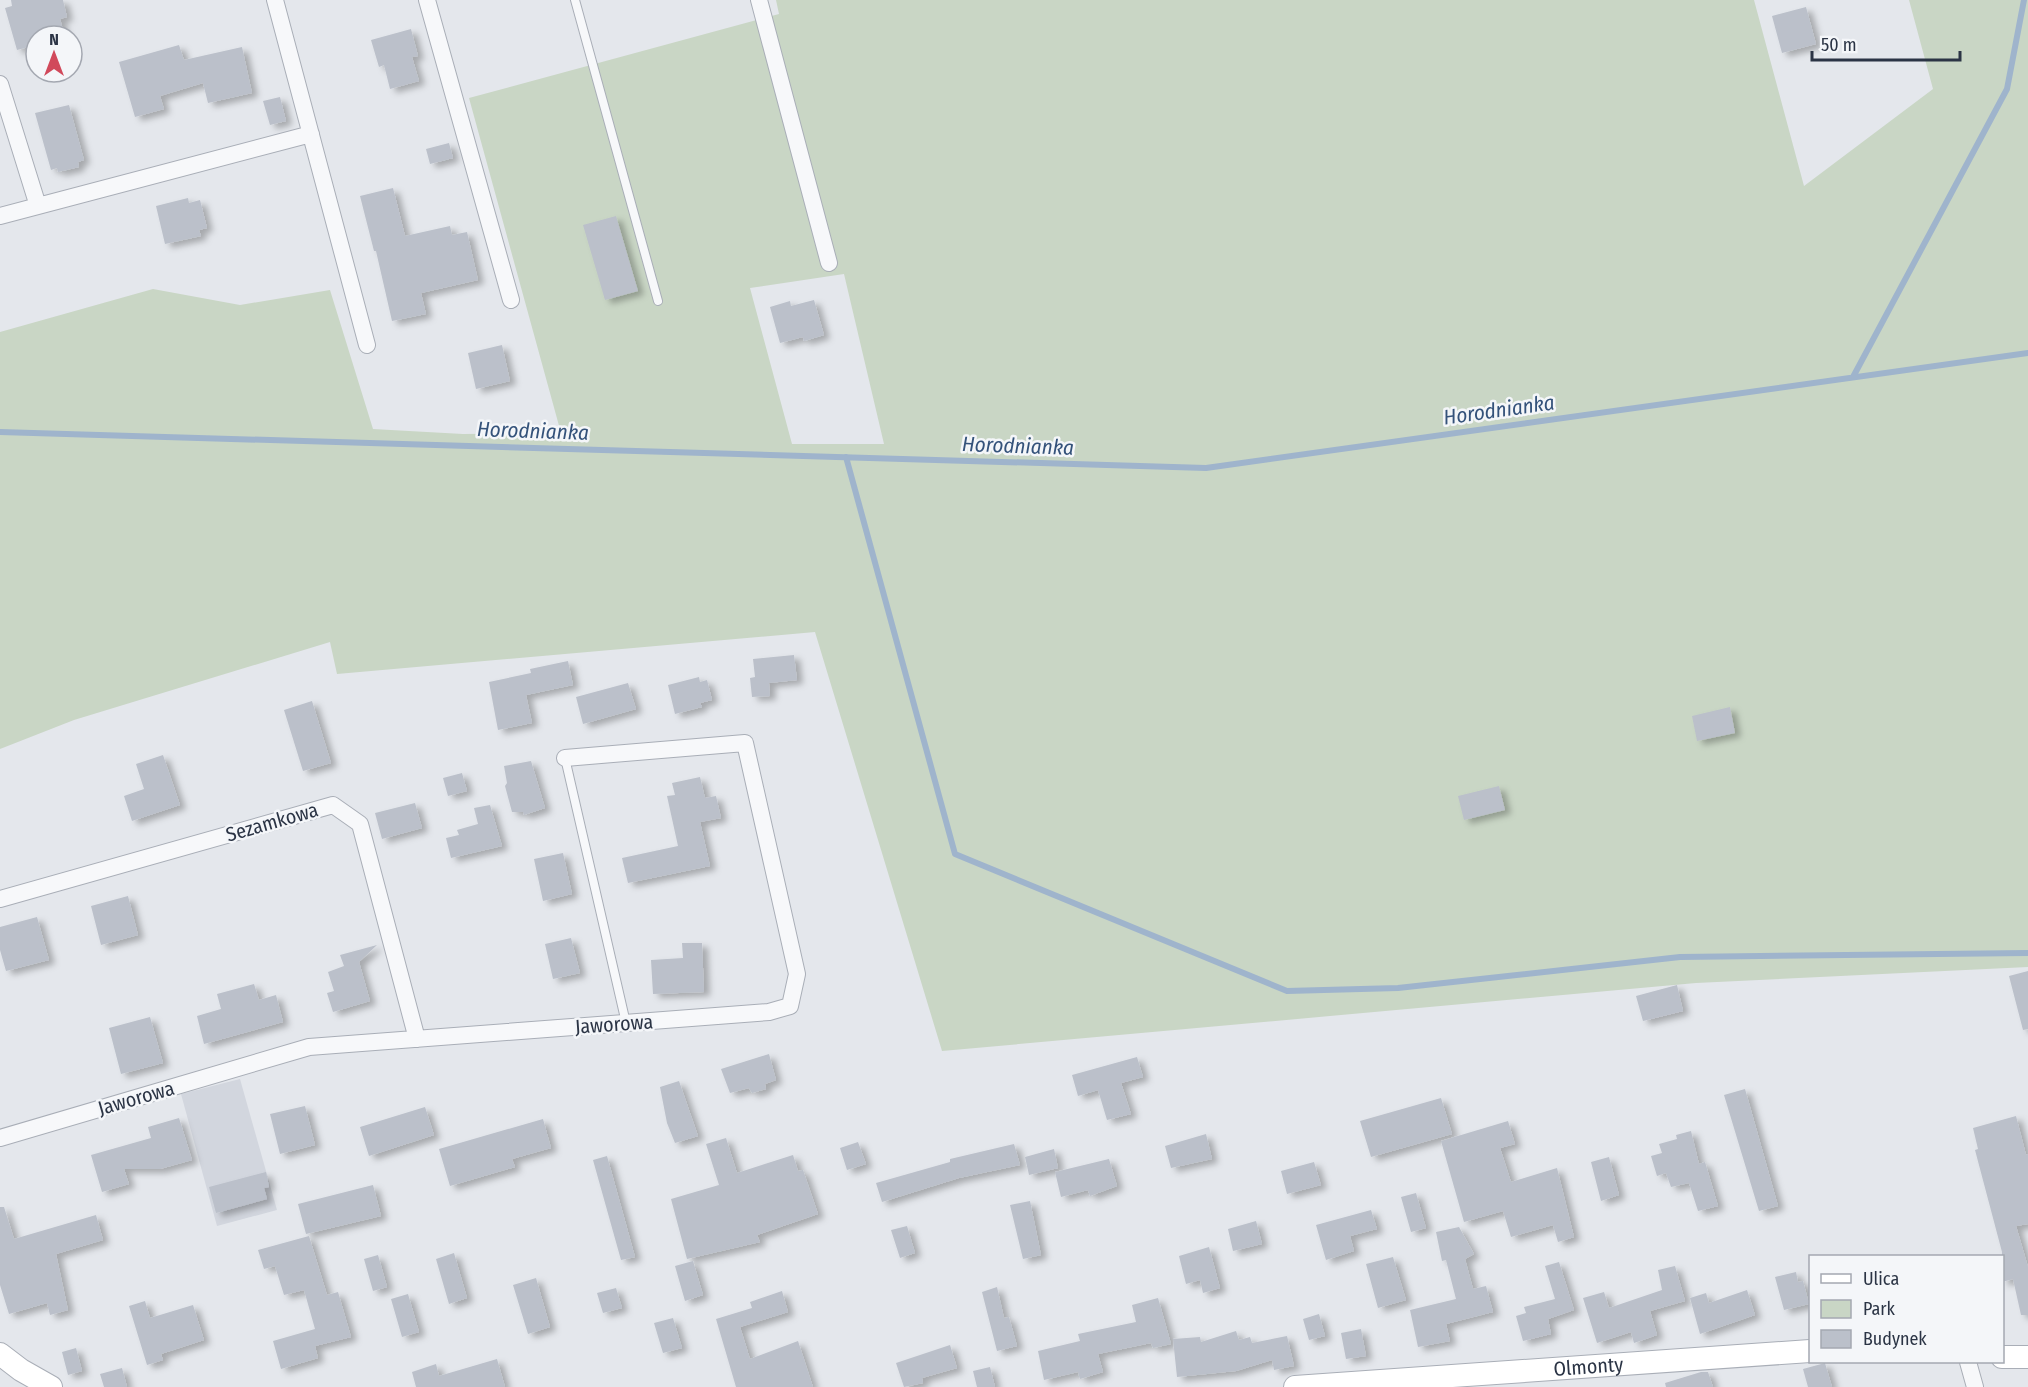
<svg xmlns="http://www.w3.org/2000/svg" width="2028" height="1387" viewBox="0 0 2028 1387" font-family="'Fira Sans Condensed',sans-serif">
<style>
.built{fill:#d2d6de}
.green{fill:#c9d6c5;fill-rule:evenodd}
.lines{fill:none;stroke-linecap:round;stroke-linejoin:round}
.stream{stroke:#9fb4cc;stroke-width:6}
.building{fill:#bbc0ca;filter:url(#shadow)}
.lane-casing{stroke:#a9aeb7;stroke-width:10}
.street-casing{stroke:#a9aeb7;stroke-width:18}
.secondary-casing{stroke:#a9aeb7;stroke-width:24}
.lane{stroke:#f7f8fa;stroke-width:8}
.street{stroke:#f7f8fa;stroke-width:16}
.secondary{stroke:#fff;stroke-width:22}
.labels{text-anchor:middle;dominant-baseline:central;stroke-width:5;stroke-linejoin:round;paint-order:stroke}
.street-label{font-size:20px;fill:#2b3445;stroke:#f4f6f9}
.water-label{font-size:21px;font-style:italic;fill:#34527a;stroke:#f4f6f9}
</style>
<defs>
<filter id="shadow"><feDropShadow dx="6" dy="4" stdDeviation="3" flood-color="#0004"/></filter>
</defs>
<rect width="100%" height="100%" fill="#e4e7ec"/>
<!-- built -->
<path class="built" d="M 240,1079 L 277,1210 L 217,1226 L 181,1094 Z"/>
<!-- green -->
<path class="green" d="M 776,0 L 1754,0 L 1804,186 L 1933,89 L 1909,0 L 2028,0 L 2028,967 L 1696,983 L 942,1051 L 815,632 L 337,674 L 330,642 L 74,720 L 0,749 L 0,332 L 153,289 L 240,305 L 330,290 L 373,429 L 463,434 L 561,433 L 469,98 L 779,14 ZM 844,274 L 884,444 L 792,444 L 750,288 Z"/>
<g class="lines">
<!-- stream -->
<path class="stream" d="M 1853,377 L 2007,89 L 2024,0
M 0,432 L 1206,468 L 2028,353
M 846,457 L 955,854 L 1287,991 L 1398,988 L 1680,957 L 2028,953"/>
</g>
<!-- building -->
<path class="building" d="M 11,0 L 63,0 L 67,17 L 60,19 L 65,36 L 36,36 L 36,45 L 17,50 L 5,8 L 12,6 Z
M 1806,7 L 1816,44 L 1782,53 L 1772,16 Z
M 411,29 L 418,56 L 412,57 L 419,81 L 390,89 L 384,65 L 379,67 L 371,40 Z
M 179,45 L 184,60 L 242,47 L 252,93 L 208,103 L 203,83 L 160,96 L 164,109 L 135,117 L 119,62 Z
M 280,97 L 286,121 L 270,125 L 263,101 Z
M 69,105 L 84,160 L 78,162 L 79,167 L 58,172 L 57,168 L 51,170 L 35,113 Z
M 449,143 L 453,158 L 430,164 L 426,149 Z
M 393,188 L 405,236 L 450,226 L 452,235 L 467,232 L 478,280 L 421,293 L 426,314 L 392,321 L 376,251 L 374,251 L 360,196 Z
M 188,198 L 189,203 L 200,200 L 207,228 L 199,230 L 201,236 L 165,244 L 156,206 Z
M 616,216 L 638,291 L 605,300 L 583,225 Z
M 814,300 L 824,335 L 804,341 L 803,337 L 780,343 L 770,307 L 790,301 L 791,306 Z
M 502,345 L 510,381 L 476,389 L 468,353 Z
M 794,655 L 797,680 L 769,683 L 770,696 L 752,697 L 750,678 L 755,677 L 753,659 Z
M 568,661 L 573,685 L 526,695 L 532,723 L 498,730 L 489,682 L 531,673 L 530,669 Z
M 699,677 L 700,682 L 707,680 L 712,700 L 700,703 L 702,707 L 675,714 L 668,685 Z
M 628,683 L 636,709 L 583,724 L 576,697 Z
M 312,701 L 331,763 L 303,771 L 284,710 Z
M 1730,707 L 1735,733 L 1697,741 L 1692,716 Z
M 163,755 L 180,805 L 132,821 L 124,796 L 144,789 L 136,764 Z
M 531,761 L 545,808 L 524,815 L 523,812 L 512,812 L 505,786 L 507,783 L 504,766 Z
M 462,773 L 467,791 L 448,796 L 443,778 Z
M 700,777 L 705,798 L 716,796 L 721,818 L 700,822 L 710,866 L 628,883 L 622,858 L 678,846 L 667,796 L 675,795 L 672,783 Z
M 1499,786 L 1505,810 L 1464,820 L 1458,796 Z
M 415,803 L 422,828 L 382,839 L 375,813 Z
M 490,805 L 502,846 L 451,858 L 446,838 L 459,835 L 457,830 L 478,824 L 474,808 Z
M 563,853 L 572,894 L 543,901 L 534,859 Z
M 128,896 L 138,935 L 101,945 L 91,906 Z
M 37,917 L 49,960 L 6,971 L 0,950 L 0,927 Z
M 571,938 L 580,973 L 553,979 L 545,944 Z
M 682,943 L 702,943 L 704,992 L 653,994 L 651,960 L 683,958 Z
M 377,945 L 359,962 L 370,1001 L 333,1012 L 327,993 L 334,991 L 328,972 L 344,966 L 340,955 Z
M 2028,971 L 2028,1029 L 2023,1030 L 2009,976 Z
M 254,984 L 259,1000 L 276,995 L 283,1022 L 204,1044 L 197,1016 L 221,1009 L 217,994 Z
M 1677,985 L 1683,1011 L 1643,1021 L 1636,996 Z
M 150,1017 L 163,1063 L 121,1074 L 109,1028 Z
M 769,1054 L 776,1080 L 765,1084 L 766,1089 L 752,1093 L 749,1088 L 730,1093 L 721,1069 Z
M 1137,1057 L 1143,1077 L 1121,1083 L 1131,1114 L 1107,1120 L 1098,1090 L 1078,1096 L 1072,1075 Z
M 679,1081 L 698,1136 L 675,1143 L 667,1123 L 660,1087 Z
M 1745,1089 L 1778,1206 L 1759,1211 L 1724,1095 Z
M 1441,1098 L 1452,1134 L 1371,1157 L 1360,1121 Z
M 305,1106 L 315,1145 L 280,1154 L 270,1114 Z
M 425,1107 L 434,1135 L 369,1156 L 360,1127 Z
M 2016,1116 L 2026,1155 L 2028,1154 L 2028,1224 L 2016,1226 L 2028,1267 L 2028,1315 L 2021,1315 L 2013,1279 L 2002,1282 L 2002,1252 L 1975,1150 L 1978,1149 L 1973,1128 Z
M 179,1118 L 192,1160 L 160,1169 L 124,1169 L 129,1184 L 102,1192 L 91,1155 L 151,1138 L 148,1127 Z
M 543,1119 L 551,1148 L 512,1159 L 515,1167 L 450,1186 L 439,1149 Z
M 1508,1121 L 1515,1144 L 1500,1148 L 1511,1182 L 1557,1168 L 1574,1237 L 1558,1242 L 1553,1225 L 1511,1237 L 1503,1211 L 1464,1222 L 1441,1141 Z
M 1691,1131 L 1699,1164 L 1705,1162 L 1718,1206 L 1698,1211 L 1689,1183 L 1671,1187 L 1666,1173 L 1657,1176 L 1651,1156 L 1662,1153 L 1659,1144 L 1677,1139 L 1676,1135 Z
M 1206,1134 L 1212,1159 L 1171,1168 L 1165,1146 Z
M 726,1138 L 737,1173 L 793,1155 L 798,1171 L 803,1170 L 818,1214 L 757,1235 L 760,1242 L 687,1259 L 671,1199 L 719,1185 L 706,1144 Z
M 858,1142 L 866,1164 L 847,1170 L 840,1148 Z
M 1014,1144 L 1020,1165 L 959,1178 L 882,1202 L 876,1183 L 950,1162 L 950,1159 Z
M 1054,1149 L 1058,1168 L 1029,1175 L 1025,1157 Z
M 607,1156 L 635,1257 L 621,1260 L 593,1160 Z
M 1609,1157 L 1619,1195 L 1601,1201 L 1591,1162 Z
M 1109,1159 L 1117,1186 L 1090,1196 L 1088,1190 L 1061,1197 L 1055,1172 Z
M 1314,1162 L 1321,1185 L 1287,1194 L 1281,1171 Z
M 266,1172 L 269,1187 L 264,1188 L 267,1199 L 216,1213 L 209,1187 Z
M 373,1185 L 381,1216 L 306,1234 L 298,1204 Z
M 1416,1193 L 1426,1228 L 1411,1232 L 1401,1197 Z
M 1030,1201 L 1041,1255 L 1023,1259 L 1010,1205 Z
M 0,1207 L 4,1207 L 14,1239 L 96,1215 L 103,1240 L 56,1254 L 68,1310 L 50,1315 L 47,1303 L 9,1314 L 0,1285 Z
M 1371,1210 L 1377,1229 L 1350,1236 L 1354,1251 L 1326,1260 L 1316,1225 Z
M 1256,1221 L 1262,1244 L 1233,1251 L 1228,1229 Z
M 907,1226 L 915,1253 L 900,1258 L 891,1230 Z
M 1459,1227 L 1474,1254 L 1465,1259 L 1473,1289 L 1486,1286 L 1493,1312 L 1446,1324 L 1450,1341 L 1418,1347 L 1410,1310 L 1456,1299 L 1446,1260 L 1442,1261 L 1436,1232 Z
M 309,1236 L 327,1295 L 338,1292 L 351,1337 L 315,1346 L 318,1358 L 281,1369 L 273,1341 L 315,1329 L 304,1290 L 284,1295 L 275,1266 L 264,1269 L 258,1250 Z
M 1209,1247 L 1220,1288 L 1203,1293 L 1200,1280 L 1186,1284 L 1179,1256 Z
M 454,1253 L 467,1298 L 449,1304 L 436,1259 Z
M 378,1255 L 387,1287 L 373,1291 L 364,1259 Z
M 1393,1257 L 1406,1300 L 1378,1308 L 1366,1264 Z
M 693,1261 L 703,1295 L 685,1301 L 675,1266 Z
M 1559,1262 L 1574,1310 L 1548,1319 L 1551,1334 L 1523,1341 L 1516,1316 L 1526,1313 L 1524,1307 L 1555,1299 L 1545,1266 Z
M 1675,1266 L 1685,1301 L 1650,1311 L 1657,1335 L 1634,1343 L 1631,1332 L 1597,1343 L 1583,1298 L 1604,1292 L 1609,1308 L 1662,1290 L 1658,1270 Z
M 1796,1272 L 1798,1282 L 1803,1281 L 1809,1304 L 1784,1310 L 1775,1277 Z
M 536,1278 L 550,1327 L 528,1334 L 513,1285 Z
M 997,1287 L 1004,1318 L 1009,1317 L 1017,1346 L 997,1351 L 982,1292 Z
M 616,1288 L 622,1308 L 603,1313 L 597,1293 Z
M 1747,1290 L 1755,1315 L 1700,1334 L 1690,1298 L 1706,1293 L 1709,1303 Z
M 782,1291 L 788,1312 L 740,1327 L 750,1359 L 798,1341 L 813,1387 L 736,1387 L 716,1319 L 752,1308 L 750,1302 Z
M 408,1294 L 419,1332 L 402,1337 L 391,1299 Z
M 1158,1298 L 1171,1344 L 1153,1348 L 1151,1343 L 1098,1354 L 1103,1372 L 1080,1379 L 1078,1372 L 1044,1380 L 1038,1351 L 1080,1341 L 1078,1334 L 1136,1322 L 1132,1305 Z
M 145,1301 L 150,1318 L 193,1305 L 204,1340 L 161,1354 L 163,1360 L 147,1365 L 129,1306 Z
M 1319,1314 L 1325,1336 L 1309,1340 L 1303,1319 Z
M 673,1318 L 682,1348 L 663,1353 L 654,1323 Z
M 1361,1329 L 1366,1356 L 1346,1359 L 1341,1333 Z
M 1236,1331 L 1239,1340 L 1250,1337 L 1252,1343 L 1287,1336 L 1294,1366 L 1274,1370 L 1272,1360 L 1236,1371 L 1177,1377 L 1173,1339 L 1200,1337 L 1201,1342 Z
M 950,1345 L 957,1368 L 922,1378 L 923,1383 L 904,1387 L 896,1363 Z
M 76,1348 L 82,1371 L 68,1375 L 62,1352 Z
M 497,1359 L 505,1387 L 416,1387 L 412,1372 L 436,1364 L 439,1376 Z
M 1825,1363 L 1832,1387 L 1808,1387 L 1803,1369 Z
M 990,1367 L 995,1387 L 977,1387 L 973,1371 Z
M 122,1368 L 127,1387 L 104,1387 L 100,1374 Z
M 1701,1372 L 1708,1372 L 1713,1387 L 1666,1387 L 1665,1383 Z"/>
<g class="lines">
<defs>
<path id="lane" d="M 575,0 L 658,301
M 565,758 L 626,1023"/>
<path id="street" d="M 275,0 L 367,345
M 427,0 L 511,300
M 759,0 L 829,263
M 0,84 L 38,206 L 0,216
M 38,206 L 311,134
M 0,899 L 333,805 L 360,824 L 417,1039
M 0,1138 L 309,1047 L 769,1012 L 790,1006 L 797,974 L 745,743 L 565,758
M 1968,1362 L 1975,1387"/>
<g id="secondary">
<path d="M 0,1354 L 21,1370 L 51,1387"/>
<path d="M 2002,1357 L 2028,1357"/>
<path id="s1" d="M 1295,1387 L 1810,1351"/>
</g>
</defs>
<!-- lane casing -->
<use href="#lane" class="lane-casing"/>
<!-- street casing -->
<use href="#street" class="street-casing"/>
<!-- secondary casing -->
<use href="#secondary" class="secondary-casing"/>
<!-- lane -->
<use href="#lane" class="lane"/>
<!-- street -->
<use href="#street" class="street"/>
<!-- secondary -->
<use href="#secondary" class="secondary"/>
</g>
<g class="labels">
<!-- street labels -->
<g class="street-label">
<text transform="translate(272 822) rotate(-16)">Sezamkowa</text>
<text transform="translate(614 1024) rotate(-4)">Jaworowa</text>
<text transform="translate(136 1098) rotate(-16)">Jaworowa</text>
<text stroke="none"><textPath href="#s1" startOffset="294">Olmonty</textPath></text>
</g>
<!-- water labels -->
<g class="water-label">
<text transform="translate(1499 410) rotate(-8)">Horodnianka</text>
<text transform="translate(533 431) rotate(2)">Horodnianka</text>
<text transform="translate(1018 446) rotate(2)">Horodnianka</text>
</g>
</g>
<!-- legend -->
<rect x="1809" y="1255" width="195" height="108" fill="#f4f6f9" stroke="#a4a8b1" stroke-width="1.5"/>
<rect x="1821" y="1274" width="30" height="9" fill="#ffffff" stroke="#a4a8b1" stroke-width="1.5"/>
<text x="1863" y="1285" font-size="18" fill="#2b3445">Ulica</text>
<rect x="1821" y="1300" width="30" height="18" fill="#c9d6c5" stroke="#a4a8b1" stroke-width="1.5"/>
<text x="1863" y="1315" font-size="18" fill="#2b3445">Park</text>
<rect x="1821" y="1330" width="30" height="18" fill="#bbc0ca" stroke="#a4a8b1" stroke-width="1.5"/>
<text x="1863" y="1345" font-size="18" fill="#2b3445">Budynek</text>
<!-- north arrow -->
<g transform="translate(54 54)"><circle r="28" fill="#f4f6f9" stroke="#a4a8b1" stroke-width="1.5"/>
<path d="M0-4.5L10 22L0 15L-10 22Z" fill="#d1495b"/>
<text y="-9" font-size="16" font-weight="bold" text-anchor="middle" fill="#2b3445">N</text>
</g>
<!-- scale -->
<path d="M1812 51v9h148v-9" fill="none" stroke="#2b3445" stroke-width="3"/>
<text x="1821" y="51" font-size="18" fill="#2b3445" stroke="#f4f6f9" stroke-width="4.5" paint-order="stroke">50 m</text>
</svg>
